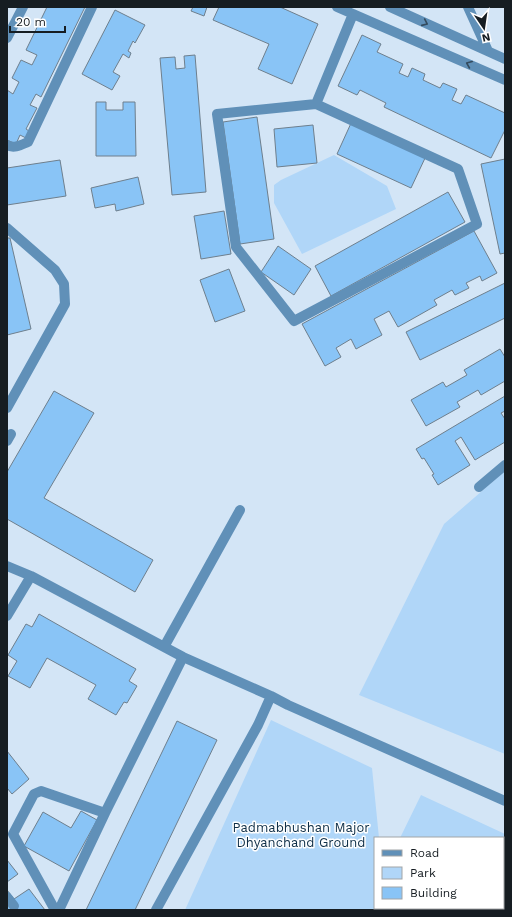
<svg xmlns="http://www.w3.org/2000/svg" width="512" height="917" viewBox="0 0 512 917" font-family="'Work Sans',sans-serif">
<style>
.green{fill:#b0d6f8}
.building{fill:#89c4f6;stroke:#6e7f8d}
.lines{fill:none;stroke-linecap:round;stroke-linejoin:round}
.minor{stroke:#6090b8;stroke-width:10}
.oneway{stroke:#344b5e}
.labels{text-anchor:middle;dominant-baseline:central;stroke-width:3;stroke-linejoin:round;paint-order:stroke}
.park-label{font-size:13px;fill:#0f2f48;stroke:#fff}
</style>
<rect width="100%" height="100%" fill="#d3e5f6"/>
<!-- green -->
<path class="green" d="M 334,155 L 387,186 L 396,209 L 302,254 L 274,203 L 274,185 L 281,180 Z
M 505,471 L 505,754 L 359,695 L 444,524 Z
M 271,720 L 372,768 L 379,838 L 375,838 L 375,908 L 386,908 L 387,910 L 185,910 Z
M 421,795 L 505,834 L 505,859 L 503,863 L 503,838 L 400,838 Z"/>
<!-- building -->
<path class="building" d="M 47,7 L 85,7 L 41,97 L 36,94 L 30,105 L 37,108 L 26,129 L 29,131 L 26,138 L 20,135 L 16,144 L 7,140 L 7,90 L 13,94 L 19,82 L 12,78 L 21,60 L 32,65 L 37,55 L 26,50 Z
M 193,7 L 207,7 L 204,16 L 191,11 Z
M 219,7 L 280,7 L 318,24 L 292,84 L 258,69 L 269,44 L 213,20 Z
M 115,10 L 145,25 L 135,43 L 133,41 L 128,51 L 131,53 L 129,58 L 123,54 L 113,72 L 120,76 L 112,90 L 82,74 Z
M 362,35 L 381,44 L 377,52 L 403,64 L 399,73 L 408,77 L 412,68 L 425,74 L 423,80 L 440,88 L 443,83 L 457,89 L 452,100 L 461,104 L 466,95 L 505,113 L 505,130 L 491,158 L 384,107 L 386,103 L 360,90 L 357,95 L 338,86 Z
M 195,55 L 206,192 L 172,195 L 160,58 L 175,57 L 176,69 L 185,68 L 184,56 Z
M 96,102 L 106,102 L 106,110 L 123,110 L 123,102 L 135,102 L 136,156 L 96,156 Z
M 257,117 L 274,239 L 240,244 L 223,122 Z
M 352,121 L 426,156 L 411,188 L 337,154 Z
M 313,125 L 317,163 L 277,167 L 274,129 Z
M 505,159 L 505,253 L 500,254 L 481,164 Z
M 60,160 L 66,196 L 7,205 L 7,168 Z
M 138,177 L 144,204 L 116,211 L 115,204 L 95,208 L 91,188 Z
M 448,192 L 465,222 L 331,296 L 315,266 Z
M 224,211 L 231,254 L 201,259 L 194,216 Z
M 474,231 L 497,273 L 482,281 L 480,276 L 466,283 L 469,288 L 455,295 L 452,290 L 434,300 L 437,305 L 398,327 L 389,311 L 374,319 L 382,335 L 356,349 L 351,339 L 336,348 L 341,357 L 325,366 L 302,324 Z
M 7,238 L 10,238 L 31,329 L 7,335 Z
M 278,246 L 311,269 L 294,295 L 261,272 Z
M 229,269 L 245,311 L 215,322 L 200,280 Z
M 505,283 L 505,318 L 420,360 L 406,332 Z
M 500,349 L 505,357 L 505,381 L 481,395 L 478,390 L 457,402 L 460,407 L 426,426 L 411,400 L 443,382 L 446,387 L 467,375 L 464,370 Z
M 54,391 L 94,413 L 44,498 L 153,560 L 135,592 L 7,519 L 7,472 Z
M 505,396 L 505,411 L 501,413 L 505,419 L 505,442 L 475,460 L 461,437 L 455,441 L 470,465 L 438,485 L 432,475 L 434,474 L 424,458 L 422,459 L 416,449 Z
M 39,614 L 136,669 L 129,681 L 137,686 L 127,703 L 124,702 L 116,715 L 88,699 L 96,685 L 47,658 L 30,688 L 8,676 L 17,661 L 8,655 L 26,624 L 32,627 Z
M 177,721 L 217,740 L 135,910 L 86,910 Z
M 7,751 L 29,779 L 12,794 L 7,788 Z
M 81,811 L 97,820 L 69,871 L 24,846 L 43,812 L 71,828 Z
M 7,860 L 18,874 L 7,882 Z
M 29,889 L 45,910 L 7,910 L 7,890 L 14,899 Z"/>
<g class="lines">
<!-- minor -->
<path class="minor" d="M 337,7 L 505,80
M 390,7 L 505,59
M 468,7 L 488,51
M 7,38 L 23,7
M 316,104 L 217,114 L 236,247 L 294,321 L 477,224 L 458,169 L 316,104 L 353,14
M 7,145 C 14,149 21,145 28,142 L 92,7
M 7,228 L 55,270 L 64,284 L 65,304 L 7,408
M 7,441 L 11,434
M 479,487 L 505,465
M 7,566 L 31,576 L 183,657 L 271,696 L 288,705 L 505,801
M 7,616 L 31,576
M 164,647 L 240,510
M 105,813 L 183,657
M 7,897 L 14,906
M 55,910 L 13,834 L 34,794 L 41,791 L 105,813 L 59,910
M 156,910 L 258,725 L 271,696"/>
</g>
<!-- one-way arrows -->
<defs><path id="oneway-chevron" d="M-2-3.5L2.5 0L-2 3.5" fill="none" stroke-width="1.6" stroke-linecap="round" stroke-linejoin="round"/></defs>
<g class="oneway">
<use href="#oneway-chevron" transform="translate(425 23) rotate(24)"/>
<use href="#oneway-chevron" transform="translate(469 64) rotate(-157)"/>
</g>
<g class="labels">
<!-- park labels -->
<g class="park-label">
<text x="301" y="827">Padmabhushan Major<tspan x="301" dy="15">Dhyanchand Ground</tspan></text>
</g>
</g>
<!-- border -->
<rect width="512" height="917" fill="none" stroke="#161d22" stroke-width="16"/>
<!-- legend -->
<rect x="374" y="837" width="130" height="72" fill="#ffffff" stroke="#a2a5a7"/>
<rect x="382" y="850" width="20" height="6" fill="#6090b8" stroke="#a2a5a7"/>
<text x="410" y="857" font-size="12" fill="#161d22">Road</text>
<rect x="382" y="867" width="20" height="12" fill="#b0d6f8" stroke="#a2a5a7"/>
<text x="410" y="877" font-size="12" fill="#161d22">Park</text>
<rect x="382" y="887" width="20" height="12" fill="#89c4f6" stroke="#a2a5a7"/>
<text x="410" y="897" font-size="12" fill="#161d22">Building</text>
<!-- north arrow -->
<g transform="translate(484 28) rotate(167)" stroke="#ffffff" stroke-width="3" paint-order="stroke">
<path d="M0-3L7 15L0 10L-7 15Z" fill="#161d22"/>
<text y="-6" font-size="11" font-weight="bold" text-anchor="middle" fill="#161d22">N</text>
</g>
<!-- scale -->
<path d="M10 26v6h55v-6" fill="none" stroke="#161d22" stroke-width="2"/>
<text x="16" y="26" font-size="12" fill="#161d22" stroke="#ffffff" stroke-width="3" paint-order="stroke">20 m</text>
</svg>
